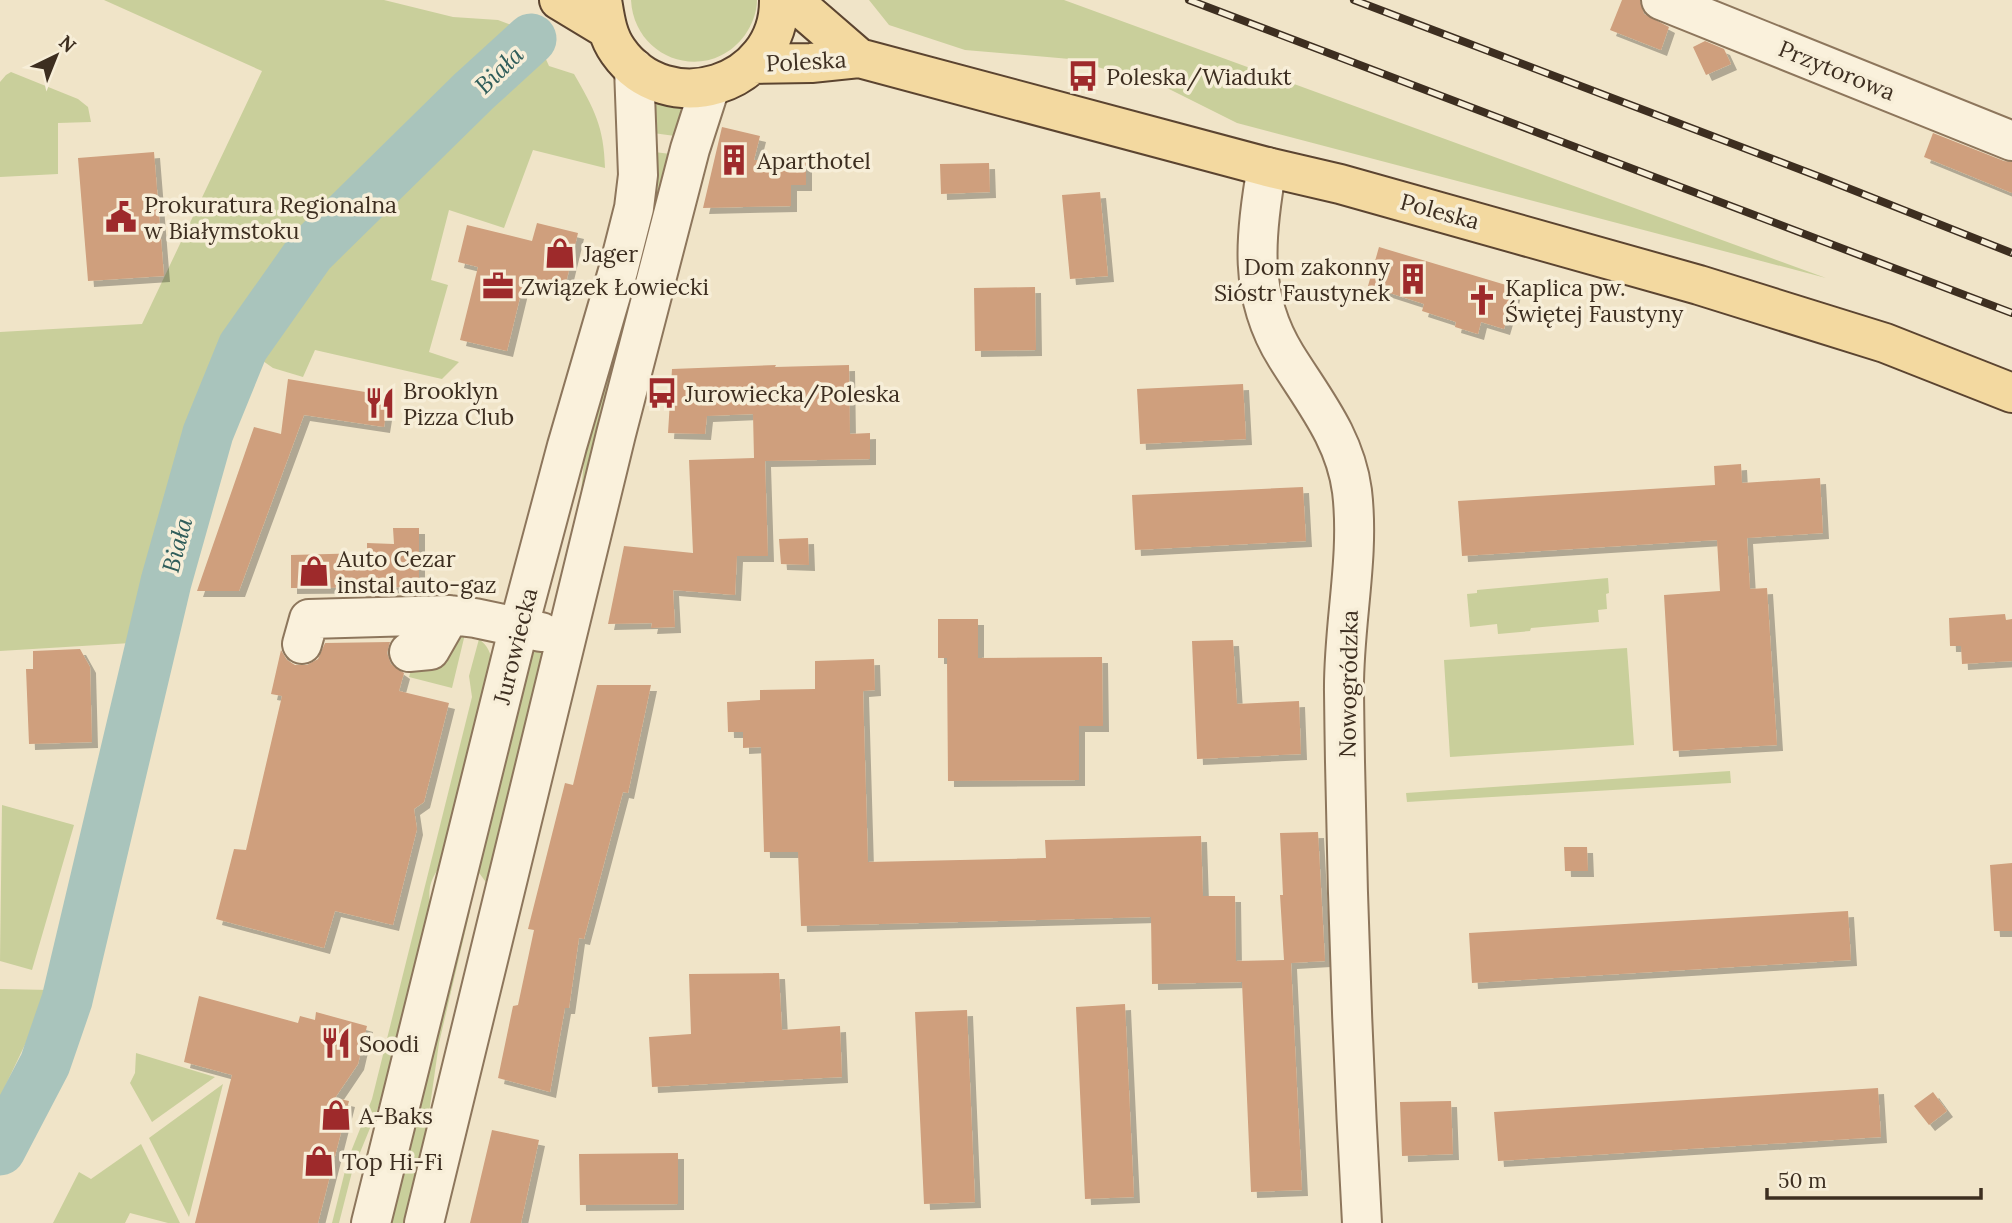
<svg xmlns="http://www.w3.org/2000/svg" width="2012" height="1223" viewBox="0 0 2012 1223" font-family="Lora,serif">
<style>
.green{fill:#c9cf9b}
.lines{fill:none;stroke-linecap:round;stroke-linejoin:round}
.river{stroke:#a9c4bc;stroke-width:51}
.building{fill:#cf9f7d;filter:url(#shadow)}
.minor-casing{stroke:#8d765c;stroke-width:42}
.major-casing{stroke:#5b4430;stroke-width:42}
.minor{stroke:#faf1dc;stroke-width:38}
.major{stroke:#f3d9a0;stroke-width:38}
.rail-casing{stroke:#3d2e20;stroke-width:8}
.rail{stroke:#f7eed8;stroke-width:5;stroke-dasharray:16;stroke-linecap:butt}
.labels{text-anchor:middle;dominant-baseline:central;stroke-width:7;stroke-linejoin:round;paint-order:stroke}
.street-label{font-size:23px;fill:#3d2e20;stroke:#f7eed8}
.poi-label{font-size:23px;fill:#3d2e20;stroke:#f7eed8;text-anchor:start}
.water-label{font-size:24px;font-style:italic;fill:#2f5d5a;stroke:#f7eed8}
</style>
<defs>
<filter id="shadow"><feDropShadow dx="6" dy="6" stdDeviation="0" flood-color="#0004"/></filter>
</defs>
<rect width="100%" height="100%" fill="#f0e4c8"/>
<!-- green -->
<path class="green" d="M 104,0 L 384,0 L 453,17 L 498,20 L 522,29 L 540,46 L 549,66 L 574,74 C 594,109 604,126 605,168 L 533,150 L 504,228 L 449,210 L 431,280 L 448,285 L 429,352 L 459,362 L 442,379 L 315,350 L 303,377 L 273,368 L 243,347 L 207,433 L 166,583 L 131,643 L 0,651 L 0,332 L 142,324 L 262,71 Z
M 631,0 L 757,0 C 757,12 752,25 745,35 C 708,85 634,60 631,0 Z
M 869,0 L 1064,0 L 1826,278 L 1237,123 L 1163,86 L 1070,59 L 965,50 L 889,25 Z
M 11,72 L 78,99 L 88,107 L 91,122 L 58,123 L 58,174 L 0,177 L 0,82 L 6,75 Z
M 652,96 L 690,105 L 675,136 L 653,133 Z
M 654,152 L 671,154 L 580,503 L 585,450 Z
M 1608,578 L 1609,593 L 1606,594 L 1607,609 L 1598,610 L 1599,622 L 1531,628 L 1530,631 L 1498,634 L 1497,624 L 1470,627 L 1467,594 L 1477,593 L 1477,590 Z
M 465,634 L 452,688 L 409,677 L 412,667 L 460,635 Z
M 479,639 C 488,646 491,653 492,664 L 442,864 C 430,879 427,890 431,909 L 389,1075 L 375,1116 L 352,1172 L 339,1223 L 332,1223 L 348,1159 L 372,1099 L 472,697 L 469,676 Z
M 531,641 L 547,653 L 488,885 L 474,866 Z
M 1627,648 L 1634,745 L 1450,757 L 1444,660 Z
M 1730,771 L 1731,783 L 1407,802 L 1406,793 Z
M 2,805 L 74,825 L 32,970 L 0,961 Z
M 468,907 L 470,911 L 439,1043 L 426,1134 L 405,1223 L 386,1223 Z
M 0,989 L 51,990 L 0,1097 Z
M 136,1053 L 215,1077 L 152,1122 L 130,1083 L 135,1073 Z
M 223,1084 L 189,1217 L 149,1138 Z
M 141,1144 L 180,1223 L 168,1223 L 130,1213 L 125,1223 L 53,1223 L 79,1172 L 91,1179 Z"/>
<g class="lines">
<!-- river -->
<path class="river" d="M 0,1150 L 45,1064 L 67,1000 L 166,582 L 208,433 L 243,347 L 310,252 L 474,91 L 531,39"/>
</g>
<!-- building -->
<path class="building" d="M 1622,0 L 1640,0 L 1644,14 L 1669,27 L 1661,50 L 1610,30 Z
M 1705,41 L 1724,49 L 1731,64 L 1706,75 L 1693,47 Z
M 722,127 L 760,136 L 754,160 L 806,161 L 806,185 L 791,185 L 791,206 L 703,208 Z
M 1933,133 L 2004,161 L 2012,162 L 2012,193 L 1924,157 Z
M 154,152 L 164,276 L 88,281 L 78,158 Z
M 989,163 L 990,192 L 941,194 L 940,164 Z
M 1100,192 L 1108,276 L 1070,279 L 1062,195 Z
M 537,223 L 578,233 L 564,291 L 524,281 L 507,351 L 460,340 L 478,267 L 458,262 L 467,225 L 532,241 Z
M 1379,247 L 1516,288 L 1504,329 L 1481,322 L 1478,334 L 1455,327 L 1456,322 L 1422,311 L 1424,304 L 1368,286 Z
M 1035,287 L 1036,350 L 975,351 L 974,288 Z
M 776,365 L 775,367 L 849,365 L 850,434 L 870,433 L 870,459 L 765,461 L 768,556 L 737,556 L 735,595 L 673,590 L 675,627 L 651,628 L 652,623 L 608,624 L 624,546 L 693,553 L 689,460 L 754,458 L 753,414 L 707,416 L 705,434 L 668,433 L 672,369 Z
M 288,379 L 389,396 L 384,427 L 304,415 L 239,591 L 197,591 L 254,427 L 281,434 Z
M 1243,384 L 1246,439 L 1140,444 L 1137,389 Z
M 1741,464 L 1742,483 L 1820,478 L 1823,533 L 1747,538 L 1750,589 L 1767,588 L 1777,745 L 1673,751 L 1664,595 L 1720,591 L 1717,540 L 1462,556 L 1458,501 L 1715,485 L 1714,466 Z
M 1303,487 L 1306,541 L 1135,550 L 1132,495 Z
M 393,528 L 419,528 L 419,587 L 291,588 L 291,555 L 367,553 L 367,543 L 394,544 Z
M 808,538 L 809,565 L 781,564 L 779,539 Z
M 2005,614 L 2006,620 L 2012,619 L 2012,661 L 1962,664 L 1961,646 L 1950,646 L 1949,618 Z
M 938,619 L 978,619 L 978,658 L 1102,657 L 1103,726 L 1079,726 L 1079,780 L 948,781 L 947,658 L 938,658 Z
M 1233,640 L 1237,704 L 1299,701 L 1301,754 L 1197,759 L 1192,641 Z
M 390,642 L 387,653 L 391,664 L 404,673 L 399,691 L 449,703 L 424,802 L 414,809 L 417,829 L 393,925 L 335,911 L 324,948 L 216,919 L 234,849 L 246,850 L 282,696 L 271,694 L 281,650 L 287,660 L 295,665 L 307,665 L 318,659 L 325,643 Z
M 80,649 L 90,667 L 92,742 L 29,744 L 26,669 L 33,669 L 33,651 Z
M 874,659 L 875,690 L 863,691 L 868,862 L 1046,858 L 1045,840 L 1201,836 L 1203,896 L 1235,896 L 1236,961 L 1284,960 L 1280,895 L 1283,895 L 1280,833 L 1318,832 L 1325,961 L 1291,963 L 1302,1190 L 1251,1192 L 1242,982 L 1152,984 L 1151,917 L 801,926 L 798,852 L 764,852 L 761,747 L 743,748 L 743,732 L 728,732 L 727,702 L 760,700 L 760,690 L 815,689 L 815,661 Z
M 597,685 L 651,685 L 628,793 L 623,792 L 584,939 L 579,938 L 569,1008 L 565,1008 L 550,1092 L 498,1078 L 513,1006 L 518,1005 L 534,930 L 528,929 L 565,783 L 573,785 Z
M 1564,847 L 1587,847 L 1588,871 L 1565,871 Z
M 2012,863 L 2012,931 L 1994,931 L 1990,865 Z
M 1848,911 L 1851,960 L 1472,983 L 1469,933 Z
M 779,973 L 782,1030 L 840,1026 L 842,1077 L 652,1087 L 649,1037 L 691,1034 L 689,974 Z
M 199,996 L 298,1023 L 300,1016 L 315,1020 L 316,1012 L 367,1026 L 358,1064 L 335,1098 L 349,1101 L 318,1223 L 195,1223 L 232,1075 L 184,1062 Z
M 1125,1004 L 1134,1197 L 1085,1199 L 1076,1007 Z
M 967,1010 L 975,1202 L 924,1204 L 915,1012 Z
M 1878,1088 L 1881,1137 L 1498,1161 L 1494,1112 Z
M 1933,1092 L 1947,1111 L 1929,1125 L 1914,1106 Z
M 1451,1101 L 1453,1154 L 1402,1156 L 1400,1102 Z
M 492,1130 L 539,1140 L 521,1223 L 470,1223 Z
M 678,1153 L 678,1204 L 580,1205 L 579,1154 Z"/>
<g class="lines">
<defs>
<path id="minor" d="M 1661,0 L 2012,141
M 1267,167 C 1255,234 1248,295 1286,356 C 1314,401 1345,438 1352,491 C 1360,558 1343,625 1344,692 C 1346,869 1352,1046 1362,1223
M 302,644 L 309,619 L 450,615 L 475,618 L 541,632
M 409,652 L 430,650 L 450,615
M 371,1223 L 519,626 L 567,446 L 618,271 L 634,208 L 638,175 L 634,68
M 424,1223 L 616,434 L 690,149 L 710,87"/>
<path id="major" d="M 559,0 L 607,29
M 602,0 C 605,18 607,36 618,51 C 667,121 780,86 779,0
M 792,0 L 859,58
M 753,64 L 811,63 L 859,58 L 1267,167 L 1340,184 L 1699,285 L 1885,343 L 2012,393"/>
</defs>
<!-- minor casing -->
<use href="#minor" class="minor-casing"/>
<!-- major casing -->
<use href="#major" class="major-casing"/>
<!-- minor -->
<use href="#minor" class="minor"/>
<!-- major -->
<use href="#major" class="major"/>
<defs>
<path id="rail" d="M 1189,0 L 2012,313
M 1354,0 L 1820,177 L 2012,253"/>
</defs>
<!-- rail casing -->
<use href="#rail" class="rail-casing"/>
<!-- rail -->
<use href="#rail" class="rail"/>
</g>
<!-- icons -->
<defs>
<symbol id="bus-bare" viewBox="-9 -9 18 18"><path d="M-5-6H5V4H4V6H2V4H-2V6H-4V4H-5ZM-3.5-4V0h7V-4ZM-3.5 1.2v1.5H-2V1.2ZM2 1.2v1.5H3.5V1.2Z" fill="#9e2a2b" stroke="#f7eed8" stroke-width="2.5" paint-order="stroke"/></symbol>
<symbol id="building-bare" viewBox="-9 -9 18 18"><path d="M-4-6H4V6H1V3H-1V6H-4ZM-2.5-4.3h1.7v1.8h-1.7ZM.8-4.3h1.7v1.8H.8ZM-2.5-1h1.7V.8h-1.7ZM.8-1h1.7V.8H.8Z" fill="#9e2a2b" stroke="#f7eed8" stroke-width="2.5" paint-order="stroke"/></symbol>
<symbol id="civic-bare" viewBox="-9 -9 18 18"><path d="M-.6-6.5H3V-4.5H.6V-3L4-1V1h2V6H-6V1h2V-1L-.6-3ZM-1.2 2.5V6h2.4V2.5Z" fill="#9e2a2b" stroke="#f7eed8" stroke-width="2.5" paint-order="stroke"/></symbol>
<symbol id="shop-bare" viewBox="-9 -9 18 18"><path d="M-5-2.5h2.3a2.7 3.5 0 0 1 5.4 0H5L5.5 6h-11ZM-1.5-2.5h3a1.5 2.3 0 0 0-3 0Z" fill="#9e2a2b" stroke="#f7eed8" stroke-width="2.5" paint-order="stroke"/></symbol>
<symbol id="office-bare" viewBox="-9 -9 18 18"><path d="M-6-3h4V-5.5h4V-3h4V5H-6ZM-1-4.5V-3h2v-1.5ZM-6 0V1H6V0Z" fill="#9e2a2b" stroke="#f7eed8" stroke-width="2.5" paint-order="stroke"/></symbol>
<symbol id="church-bare" viewBox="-9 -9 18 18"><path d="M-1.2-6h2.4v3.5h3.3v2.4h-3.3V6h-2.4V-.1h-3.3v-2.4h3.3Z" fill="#9e2a2b" stroke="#f7eed8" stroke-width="2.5" paint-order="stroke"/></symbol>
<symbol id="restaurant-bare" viewBox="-9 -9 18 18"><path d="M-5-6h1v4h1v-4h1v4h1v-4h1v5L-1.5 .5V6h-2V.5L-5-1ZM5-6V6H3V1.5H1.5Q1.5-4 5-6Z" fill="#9e2a2b" stroke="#f7eed8" stroke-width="2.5" paint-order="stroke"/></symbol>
</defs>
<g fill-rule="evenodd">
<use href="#bus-bare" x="1061" y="54" width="44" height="44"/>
<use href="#building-bare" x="712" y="138" width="44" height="44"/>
<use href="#civic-bare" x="99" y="195" width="44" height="44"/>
<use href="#shop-bare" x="538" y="231" width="44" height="44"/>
<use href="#building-bare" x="1391" y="257" width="44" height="44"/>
<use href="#office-bare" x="476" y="264" width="44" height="44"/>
<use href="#church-bare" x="1460" y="278" width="44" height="44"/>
<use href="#bus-bare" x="640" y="371" width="44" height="44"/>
<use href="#restaurant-bare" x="358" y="381" width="44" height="44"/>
<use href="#shop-bare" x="292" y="549" width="44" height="44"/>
<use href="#restaurant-bare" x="314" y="1021" width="44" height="44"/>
<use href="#shop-bare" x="314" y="1093" width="44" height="44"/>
<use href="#shop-bare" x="297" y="1139" width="44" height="44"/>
</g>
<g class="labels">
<!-- street labels -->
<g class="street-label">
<text transform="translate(806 61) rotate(-3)">Poleska</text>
<text transform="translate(1837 70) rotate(22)">Przytorowa</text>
<text transform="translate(1440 211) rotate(15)">Poleska</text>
<text transform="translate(515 646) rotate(-76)">Jurowiecka</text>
<text transform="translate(1348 684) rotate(-89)">Nowogródzka</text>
</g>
<!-- poi labels -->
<g class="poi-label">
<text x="1106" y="76">Poleska/Wiadukt</text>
<text x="757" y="160">Aparthotel</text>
<text x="144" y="204">Prokuratura Regionalna<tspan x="144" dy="26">w Białymstoku</tspan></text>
<text x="583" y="253">Jager</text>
<text x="1390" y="266" text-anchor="end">Dom zakonny<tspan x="1390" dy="26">Sióstr Faustynek</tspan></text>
<text x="521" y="286">Związek Łowiecki</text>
<text x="1505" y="287">Kaplica pw.<tspan x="1505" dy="26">Świętej Faustyny</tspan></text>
<text x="403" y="390">Brooklyn<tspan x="403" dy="26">Pizza Club</tspan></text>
<text x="685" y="393">Jurowiecka/Poleska</text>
<text x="337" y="558">Auto Cezar<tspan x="337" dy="26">instal auto-gaz</tspan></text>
<text x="359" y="1043">Soodi</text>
<text x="359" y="1115">A-Baks</text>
<text x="342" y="1161">Top Hi-Fi</text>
</g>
<!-- water labels -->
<g class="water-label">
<text transform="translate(499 70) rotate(-44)">Biała</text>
<text transform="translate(177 545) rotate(-75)">Biała</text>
</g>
</g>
<!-- north arrow -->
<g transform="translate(56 56) rotate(43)" stroke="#f7eed8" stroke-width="5" paint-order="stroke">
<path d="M0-5L12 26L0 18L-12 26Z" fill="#3d2e20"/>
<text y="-10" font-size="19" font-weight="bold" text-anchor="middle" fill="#3d2e20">N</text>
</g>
<!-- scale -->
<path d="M1767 1188v10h214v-10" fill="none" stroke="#3d2e20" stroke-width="3.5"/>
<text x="1778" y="1188" font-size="21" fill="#3d2e20" stroke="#f7eed8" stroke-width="5" paint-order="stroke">50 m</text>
</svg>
